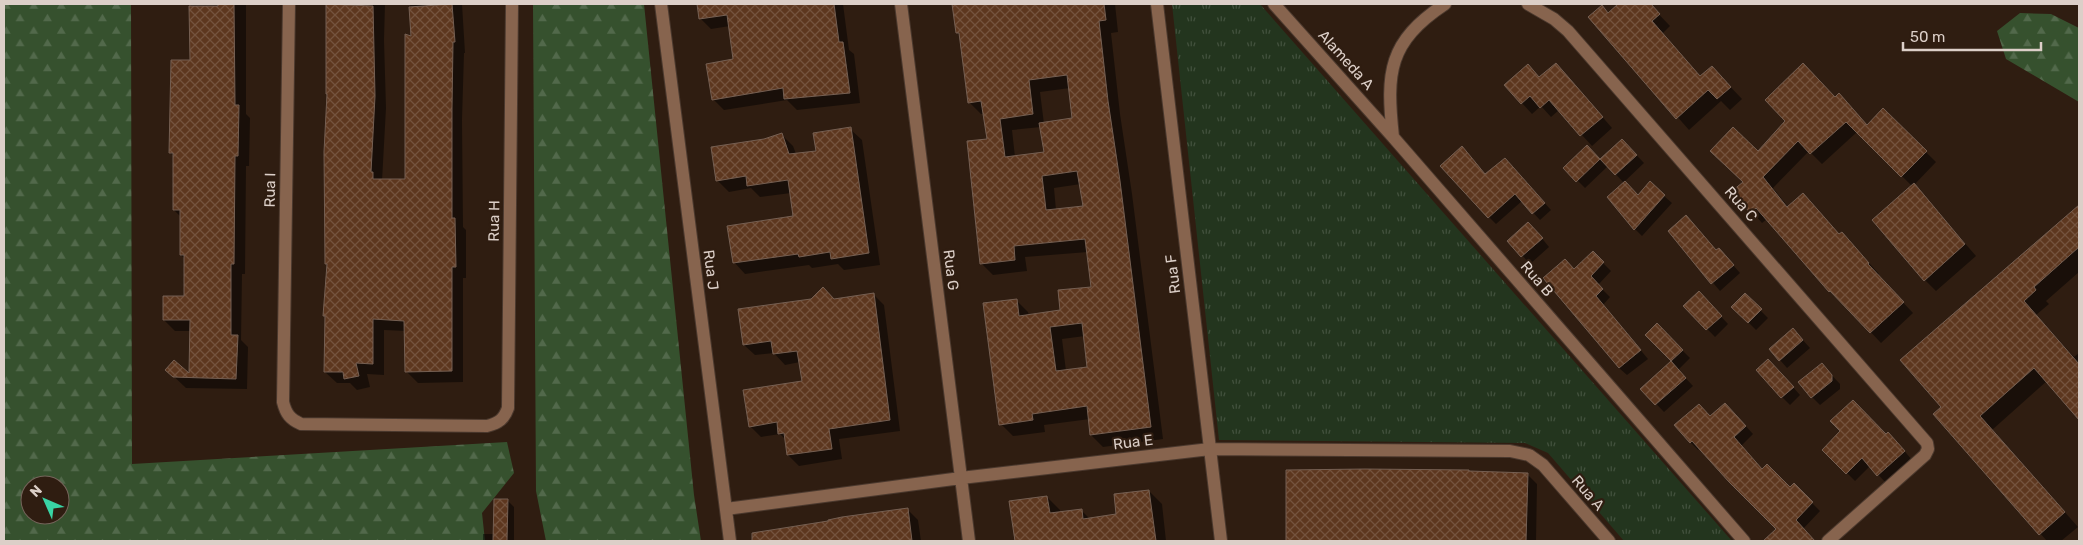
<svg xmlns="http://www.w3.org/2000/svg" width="2083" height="545" viewBox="0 0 2083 545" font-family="Rubik,sans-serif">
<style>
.grass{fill:url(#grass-tufts)}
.forest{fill:url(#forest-firs);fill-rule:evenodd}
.shadow{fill:#0007;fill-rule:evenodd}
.building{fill:url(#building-cross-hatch);stroke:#755f52;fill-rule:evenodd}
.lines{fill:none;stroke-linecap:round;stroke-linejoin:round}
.minor-casing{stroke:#4b392e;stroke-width:14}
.minor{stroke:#87644e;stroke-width:12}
.labels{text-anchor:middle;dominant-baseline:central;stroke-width:4.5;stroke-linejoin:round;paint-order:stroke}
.street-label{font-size:15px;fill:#dccfc8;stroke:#2f1d11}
</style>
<defs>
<pattern id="grass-tufts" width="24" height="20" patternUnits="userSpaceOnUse" patternTransform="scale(1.25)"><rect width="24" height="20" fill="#23351e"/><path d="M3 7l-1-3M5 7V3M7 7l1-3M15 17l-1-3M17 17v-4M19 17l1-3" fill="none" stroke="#42513d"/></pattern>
<pattern id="forest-firs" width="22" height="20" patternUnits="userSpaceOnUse" patternTransform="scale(1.25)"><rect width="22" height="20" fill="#36512e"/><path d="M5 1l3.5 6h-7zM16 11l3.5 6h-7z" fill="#52694b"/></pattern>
<pattern id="building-cross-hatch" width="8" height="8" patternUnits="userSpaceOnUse" patternTransform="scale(1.25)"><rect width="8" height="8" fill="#5d371f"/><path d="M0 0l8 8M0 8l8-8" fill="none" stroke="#74533e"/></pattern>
</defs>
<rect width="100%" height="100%" fill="#2f1d11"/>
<!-- grass -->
<path class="grass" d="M 1172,4 L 1260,4 L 1732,541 L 1624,541 L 1548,453 L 1525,443 L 1219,440 Z"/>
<!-- forest -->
<path class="forest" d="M 4,4 L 131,4 L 132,464 L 507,442 L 514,473 L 482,513 L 485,541 L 4,541 ZM 30,485 L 60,485 L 60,515 L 30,515 Z
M 533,4 L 644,4 L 694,495 L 701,541 L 546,541 L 536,491 Z
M 2020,13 L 2051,14 L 2079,28 L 2079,102 L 2006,59 L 1997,31 Z"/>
<!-- shadow -->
<path class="shadow" d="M 191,4 L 246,4 L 246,114 L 250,118 L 249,166 L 246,166 L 245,274 L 242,274 L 241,340 L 248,347 L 247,389 L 186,388 L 167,370 L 190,375 L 191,331 L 175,331 L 164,320 L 185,298 L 185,259 L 181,255 L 181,217 L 174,210 L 174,157 L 170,152 L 191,61 Z
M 327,4 L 385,4 L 384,40 L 386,108 L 382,181 L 406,180 L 412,37 L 410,4 L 462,4 L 465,53 L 464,53 L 462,120 L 463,227 L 466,230 L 466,278 L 463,278 L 463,382 L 418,383 L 407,372 L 406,331 L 384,330 L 384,375 L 367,374 L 370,387 L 357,390 L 350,383 L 337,383 L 325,372 L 328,265 L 326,264 L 328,95 Z
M 698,4 L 843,4 L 849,50 L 854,54 L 860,103 L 797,110 L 787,100 L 724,110 L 713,99 L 734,60 L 730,26 L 711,29 L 700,18 Z
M 953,4 L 1115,4 L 1118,32 L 1111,33 L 1120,114 L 1132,194 L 1163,439 L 1103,447 L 1091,435 L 1090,419 L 1044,425 L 1045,432 L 1013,436 L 1001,424 L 1016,300 L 1028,312 L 1029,316 L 1062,311 L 1092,288 L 1088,252 L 1025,257 L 1027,271 L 993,275 L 981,263 L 988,140 L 984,114 L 981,114 L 969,102 L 960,36 L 957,32 ZM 1070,88 L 1074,119 L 1044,124 L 1040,92 ZM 1041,127 L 1045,153 L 1015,157 L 1012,130 ZM 1081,184 L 1084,207 L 1056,210 L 1054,188 ZM 1085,336 L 1088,368 L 1066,371 L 1062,339 Z
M 1620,4 L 1632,4 L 1638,9 L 1644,4 L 1649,4 L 1670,26 L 1662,34 L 1701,77 L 1723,79 L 1742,99 L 1730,110 L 1721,101 L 1689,130 L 1590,17 L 1609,14 Z
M 1566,75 L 1612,128 L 1592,146 L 1559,110 L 1551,117 L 1541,106 L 1532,114 L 1522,103 L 1540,78 Z
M 1835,98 L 1867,126 L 1883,110 L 1936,162 L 1914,185 L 1976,256 L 1936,291 L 1925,280 L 1912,186 L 1857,132 L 1822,164 L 1809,151 L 1773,188 L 1789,208 L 1852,244 L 1879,274 L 1877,275 L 1913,313 L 1881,343 L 1801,258 L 1767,219 L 1762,223 L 1734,191 L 1744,182 L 1758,153 Z
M 850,129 L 862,140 L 880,265 L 844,270 L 838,264 L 812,268 L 809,265 L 745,274 L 734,262 L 795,217 L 791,193 L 760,197 L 751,188 L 729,192 L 717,180 L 764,141 L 782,135 L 793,146 L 796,154 L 817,152 Z
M 1622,140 L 1644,163 L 1624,182 L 1638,197 L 1664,196 L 1672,203 L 1642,236 L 1635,229 L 1624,183 L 1608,166 L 1585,188 L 1565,168 L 1587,147 L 1600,160 Z
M 1469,155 L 1486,175 L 1512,167 L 1551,210 L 1540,220 L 1522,201 L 1496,224 L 1489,217 Z
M 2079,207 L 2079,272 L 2046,301 L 2049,304 L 2036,315 L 2074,357 L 2079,353 L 2079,418 L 2047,381 L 1992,430 L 2078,527 L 2061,541 L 2047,541 L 1934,414 L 1942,407 L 1902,360 Z
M 1536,231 L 1549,247 L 1530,264 L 1509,241 Z
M 1669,231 L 1726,257 L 1740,273 L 1720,291 Z
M 1593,253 L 1611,271 L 1598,285 L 1610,297 L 1603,305 L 1648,359 L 1627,375 L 1619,368 L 1574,271 Z
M 1699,293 L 1728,324 L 1715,337 L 1685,306 Z
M 873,294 L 884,305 L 900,431 L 839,439 L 842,459 L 799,466 L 788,455 L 786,440 L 780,434 L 761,437 L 750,426 L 804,382 L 800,362 L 785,365 L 774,353 L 755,355 L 744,345 L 834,300 Z
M 1745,295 L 1768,318 L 1756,330 L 1733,307 Z
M 1657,325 L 1690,358 L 1678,370 L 1693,386 L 1664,412 L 1642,389 L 1673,361 L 1647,335 Z
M 1801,338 L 1810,348 L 1787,368 L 1780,360 Z
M 1822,365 L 1840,384 L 1840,389 L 1820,405 L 1812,397 Z
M 1776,368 L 1800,395 L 1790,405 L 1782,397 Z
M 1733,412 L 1753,434 L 1741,446 L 1763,470 L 1790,489 L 1794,485 L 1820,511 L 1803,529 L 1814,541 L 1778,541 L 1772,535 L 1778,529 L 1700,448 L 1698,450 L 1690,442 L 1711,418 Z
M 1842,431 L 1886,436 L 1896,441 L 1912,460 L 1886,483 L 1870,466 L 1855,481 L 1824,450 Z
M 1287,472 L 1527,474 L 1537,484 L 1536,541 L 1287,541 Z
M 1149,491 L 1162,504 L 1166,541 L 1016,541 L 1011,502 L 1047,497 L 1060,510 L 1060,513 L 1081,510 L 1090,519 L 1118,515 Z
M 507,500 L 514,507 L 514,541 L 483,541 L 483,534 L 495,534 Z
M 908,510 L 918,520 L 921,541 L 771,541 L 770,531 Z"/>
<!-- building -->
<path class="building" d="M 218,4 L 234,4 L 235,105 L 239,105 L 238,156 L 235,156 L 234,264 L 231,264 L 231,335 L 238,335 L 236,379 L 173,377 L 165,370 L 174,360 L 189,373 L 190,320 L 163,320 L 163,296 L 184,296 L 184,255 L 180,255 L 180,210 L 173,210 L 173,153 L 169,153 L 171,60 L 190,60 L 189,6 L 218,6 Z
M 326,4 L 373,6 L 375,96 L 371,172 L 373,172 L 373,179 L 405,179 L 405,34 L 411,36 L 409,7 L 452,4 L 455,42 L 453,42 L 452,108 L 452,218 L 455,218 L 456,267 L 452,267 L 452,371 L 405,372 L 404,321 L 373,319 L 373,364 L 356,363 L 359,376 L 344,379 L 343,372 L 324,372 L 325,316 L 323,316 L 327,264 L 325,264 L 324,152 L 327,94 L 326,94 Z
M 697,4 L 834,4 L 839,42 L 843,42 L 850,93 L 784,99 L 783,88 L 712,100 L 706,64 L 733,59 L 727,15 L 699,19 Z
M 952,4 L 1104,4 L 1106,20 L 1099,21 L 1108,101 L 1120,181 L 1151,427 L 1090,435 L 1087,406 L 1032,414 L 1033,420 L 999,425 L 983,303 L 1017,299 L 1019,316 L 1060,310 L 1058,290 L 1091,287 L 1085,239 L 1014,246 L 1015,260 L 980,264 L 967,141 L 987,139 L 981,101 L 968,103 L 959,33 L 956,33 ZM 1067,75 L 1072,118 L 1039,123 L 1044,152 L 1005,157 L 1000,119 L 1033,114 L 1029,80 ZM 1077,171 L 1083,206 L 1046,210 L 1042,176 ZM 1082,323 L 1087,367 L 1056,371 L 1050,327 Z
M 1618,4 L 1651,4 L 1660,14 L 1652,21 L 1700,76 L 1712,66 L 1731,87 L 1717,99 L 1708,90 L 1676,119 L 1588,17 L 1602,5 L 1608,13 Z
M 1556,63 L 1603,117 L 1580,136 L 1549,100 L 1540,108 L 1530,96 L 1521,104 L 1504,85 L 1528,64 L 1539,77 Z
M 1803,63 L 1835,97 L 1839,93 L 1867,125 L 1883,108 L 1927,151 L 1901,177 L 1846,122 L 1810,154 L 1798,141 L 1763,177 L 1787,207 L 1803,193 L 1839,234 L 1842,232 L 1869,263 L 1868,264 L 1904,302 L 1870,333 L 1830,291 L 1829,292 L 1756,208 L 1750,213 L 1732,191 L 1743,182 L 1710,151 L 1733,127 L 1758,151 L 1785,121 L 1765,100 Z
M 851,127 L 869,253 L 831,259 L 830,252 L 799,257 L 798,254 L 733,263 L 727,226 L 793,216 L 788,180 L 747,186 L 746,176 L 716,181 L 711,147 L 764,139 L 782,133 L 789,154 L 816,151 L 813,133 Z
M 1622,139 L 1637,155 L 1615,175 L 1600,159 Z
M 1587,145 L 1600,159 L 1576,182 L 1563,168 Z
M 1462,146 L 1485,174 L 1505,158 L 1545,203 L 1532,214 L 1515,194 L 1488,218 L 1440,166 Z
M 1625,181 L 1638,195 L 1650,181 L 1665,195 L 1634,230 L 1607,197 Z
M 1914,183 L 1965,244 L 1924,281 L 1872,220 Z
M 2079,205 L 2079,247 L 2034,287 L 2036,290 L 2024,301 L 2079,364 L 2079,420 L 2034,368 L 1980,416 L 2065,512 L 2039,535 L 1933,414 L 1941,407 L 1900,360 Z
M 1686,215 L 1716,250 L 1719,248 L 1734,265 L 1711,284 L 1668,231 Z
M 1528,222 L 1543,238 L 1521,257 L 1507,241 Z
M 1593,251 L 1604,262 L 1591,276 L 1603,289 L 1596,296 L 1641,350 L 1619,368 L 1543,278 L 1565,259 L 1574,269 Z
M 823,287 L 834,299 L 874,293 L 890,420 L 829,429 L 832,449 L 787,455 L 784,433 L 778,434 L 777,422 L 749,427 L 743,390 L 802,381 L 797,351 L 773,354 L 771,341 L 743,345 L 738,309 L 811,299 Z
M 1699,291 L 1722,316 L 1706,330 L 1683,306 Z
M 1745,293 L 1762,309 L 1748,323 L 1731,307 Z
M 1657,323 L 1683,350 L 1671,361 L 1645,335 Z
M 1793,328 L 1803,340 L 1779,361 L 1769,349 Z
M 1768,359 L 1794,387 L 1781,398 L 1756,370 Z
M 1671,361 L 1686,378 L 1655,405 L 1640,389 Z
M 1822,363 L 1832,375 L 1832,381 L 1811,398 L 1798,382 Z
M 1853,400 L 1886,434 L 1888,432 L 1905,451 L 1877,476 L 1862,458 L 1846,474 L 1822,450 L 1840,431 L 1830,421 Z
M 1725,403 L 1746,426 L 1734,437 L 1762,469 L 1767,464 L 1790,487 L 1794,483 L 1813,502 L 1796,520 L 1815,541 L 1763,541 L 1776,529 L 1729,482 L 1692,441 L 1690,443 L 1674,425 L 1699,404 L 1710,416 Z
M 1365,469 L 1469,470 L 1469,471 L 1528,473 L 1526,541 L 1286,541 L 1286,470 Z
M 1149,490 L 1156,541 L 1015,541 L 1009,501 L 1047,496 L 1050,513 L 1082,509 L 1083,519 L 1116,514 L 1114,494 Z
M 494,499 L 508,499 L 507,541 L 493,541 Z
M 908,508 L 912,541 L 752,541 L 752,533 L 828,521 L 828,520 L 842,517 Z"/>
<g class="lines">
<defs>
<path id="minor" d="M 289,4 L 283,402 C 286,414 290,419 301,424 L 487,426 C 499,423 504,419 508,408 L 512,4
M 661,4 L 730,541
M 901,4 L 969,541
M 1157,4 L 1221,541
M 1274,4 L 1393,137
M 1445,4 C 1388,42 1386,72 1393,137 L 1744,541
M 1528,4 L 1554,19 L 1568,31 L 1927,443 L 1928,449 L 1925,455 L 1828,541
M 726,509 L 961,478 L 1210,449 L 1510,451 L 1529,455 L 1543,465 L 1609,541"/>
</defs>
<!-- minor casing -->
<use href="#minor" class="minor-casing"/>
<!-- minor -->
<use href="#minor" class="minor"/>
</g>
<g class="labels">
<!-- street labels -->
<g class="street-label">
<text transform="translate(1346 60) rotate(48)">Alameda A</text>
<text transform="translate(270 190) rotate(-89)">Rua I</text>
<text transform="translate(1741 204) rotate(49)">Rua C</text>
<text transform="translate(494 221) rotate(-89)">Rua H</text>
<text transform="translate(711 270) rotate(83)">Rua J</text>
<text transform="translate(951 270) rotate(83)">Rua G</text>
<text transform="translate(1173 274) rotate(-97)">Rua F</text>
<text transform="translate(1537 279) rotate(49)">Rua B</text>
<text transform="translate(1133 442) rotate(-7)">Rua E</text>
<text transform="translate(1588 493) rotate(49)">Rua A</text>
</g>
</g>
<!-- border -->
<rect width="2083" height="545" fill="none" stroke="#dccfc8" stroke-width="10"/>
<!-- north arrow -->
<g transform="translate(45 500) rotate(315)"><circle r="24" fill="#2f1d11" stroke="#74645a"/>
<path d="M0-4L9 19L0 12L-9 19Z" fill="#39d4a5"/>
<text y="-8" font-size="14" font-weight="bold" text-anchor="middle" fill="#dccfc8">N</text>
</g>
<!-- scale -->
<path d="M1903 42v8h138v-8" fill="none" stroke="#dccfc8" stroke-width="2.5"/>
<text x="1910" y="42" font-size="15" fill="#dccfc8" stroke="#2f1d11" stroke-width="4" paint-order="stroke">50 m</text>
</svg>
